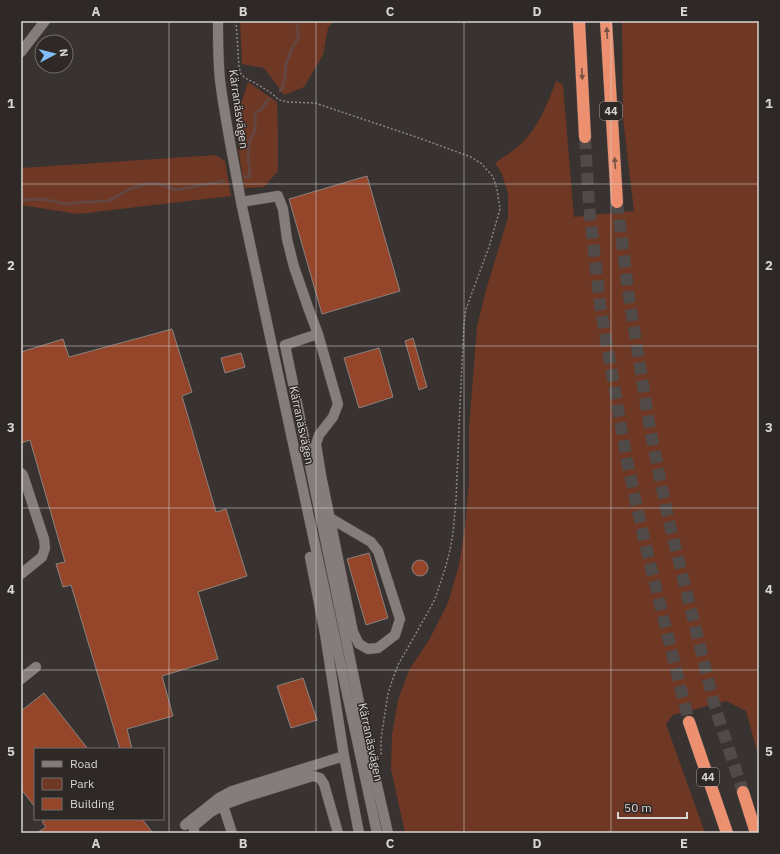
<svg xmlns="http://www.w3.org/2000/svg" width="780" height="854" viewBox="0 0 780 854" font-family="'IBM Plex Sans',sans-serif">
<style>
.green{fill:#6e3825}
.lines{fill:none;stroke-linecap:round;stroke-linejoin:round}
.stream{stroke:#63463f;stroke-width:3}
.building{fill:#954529;stroke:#89827f}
.highway-tunnel{stroke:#504a48;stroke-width:12;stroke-dasharray:12 6;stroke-linecap:butt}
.minor-casing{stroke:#544e4c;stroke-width:11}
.highway-casing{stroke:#544e4c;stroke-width:13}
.path{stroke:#8a8583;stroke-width:1.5;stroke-dasharray:2 2;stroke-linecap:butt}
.minor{stroke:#847d7b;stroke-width:10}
.highway{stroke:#ec9070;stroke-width:12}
.oneway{fill:#7a5244}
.grid{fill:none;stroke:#d9d5d3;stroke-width:1;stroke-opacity:0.55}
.labels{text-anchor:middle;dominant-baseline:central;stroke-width:3;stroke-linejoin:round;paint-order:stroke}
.shield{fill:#2e2826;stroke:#a6a19f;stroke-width:1}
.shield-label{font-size:11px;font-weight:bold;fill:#d9d5d3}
.street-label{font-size:12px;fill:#d9d5d3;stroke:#2e2826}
.neatline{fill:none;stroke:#d9d5d3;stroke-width:1.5}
.grid-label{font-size:13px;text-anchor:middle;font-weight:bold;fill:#d9d5d3}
</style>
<rect width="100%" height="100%" fill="#383230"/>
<!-- green -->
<path class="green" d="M 240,21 L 333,21 L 328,28 L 323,55 L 304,87 L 284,95 L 264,68 L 242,64 Z
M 622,21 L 759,21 L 759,758 L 746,711 L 726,701 L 673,715 L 666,724 L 705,833 L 405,833 L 391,769 L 392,735 L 398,700 L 409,670 L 429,640 L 448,603 L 459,565 L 465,527 L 469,482 L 469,428 L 477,326 L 486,290 L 508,217 L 508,194 L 502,174 L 495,163 C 505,156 515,150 523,142 C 539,125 548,103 556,81 L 563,85 L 574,217 L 634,211 L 623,119 Z
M 248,82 L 277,102 L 278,134 L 278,171 L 264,187 L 244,188 L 238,146 L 238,113 Z
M 216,155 L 225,161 L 231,196 L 78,214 L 21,205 L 21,168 Z"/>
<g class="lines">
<!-- stream -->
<path class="stream" d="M 280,91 L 282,89 L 285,77 L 286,64 L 292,48 L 298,38 L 298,28 L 295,21
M 245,177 L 250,176 L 248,154 L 250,140 L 255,130 L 255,113 L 261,109 L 269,99
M 21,200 L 43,199 L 65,204 L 86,202 L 108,201 L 132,188 L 151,183 L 163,185 L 175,190 L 224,181"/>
</g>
<!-- building -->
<path class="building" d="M 367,176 L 400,291 L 322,314 L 289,199 Z
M 172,329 L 192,392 L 182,396 L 216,512 L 226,509 L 247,576 L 198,592 L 218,659 L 162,676 L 173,716 L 127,729 L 132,749 L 120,749 L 71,585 L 63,587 L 56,564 L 65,562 L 30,440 L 21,443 L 21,352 L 63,339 L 69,357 Z
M 413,338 L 427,387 L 419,390 L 405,341 Z
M 379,348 L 393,397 L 359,408 L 344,358 Z
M 241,353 L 245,367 L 225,373 L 221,358 Z
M 369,553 L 388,618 L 366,625 L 347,559 Z
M412 568a8 8 0 1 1 16 0a8 8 0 1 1-16 0Z
M 303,678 L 317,720 L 291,728 L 277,686 Z
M 44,693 L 88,749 L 35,749 L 35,807 L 21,789 L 21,711 Z
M 46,819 L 142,819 L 153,833 L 37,833 L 46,827 L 42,822 Z"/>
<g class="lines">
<!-- highway-tunnel -->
<path class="highway-tunnel" d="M 585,137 L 589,205 L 600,304 L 627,461 L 645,543 L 689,722
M 617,202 L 629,297 L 650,429 L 667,513 L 715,707 L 743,792"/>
<defs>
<path id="minor" d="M 218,21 C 218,41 218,60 220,80 C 225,121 234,161 241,202 L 377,833
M 21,52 L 45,21
M 241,202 L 278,196 L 283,209 L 287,239 L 294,267 L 309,310 L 318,334 L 338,404 L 333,417 L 319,435 L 316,444 L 321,475 L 353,632 L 359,644 L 368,649 L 378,648 L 395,635 L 400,619 L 378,551 L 371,542 L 330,518
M 318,334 L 285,345 L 370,755 L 388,833
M 21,473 L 23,475 L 44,539 L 45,548 L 42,557 L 21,574
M 21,679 L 36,667
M 344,756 L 359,833
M 223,805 L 232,833
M 185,825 L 219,798 L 232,791 L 344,756 L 325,634 L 310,557
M 194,833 L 194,826 L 211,812 L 223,805 L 245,797 L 313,776 L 320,778 L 324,784 L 338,833"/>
<path id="highway" d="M 579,21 L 585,137
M 606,21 L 617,202
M 689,722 L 727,833
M 743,792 L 756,833"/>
</defs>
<!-- minor casing -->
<use href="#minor" class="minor-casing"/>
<!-- highway casing -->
<use href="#highway" class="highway-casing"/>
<!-- path -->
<path class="path" d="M 236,21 L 239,67 L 241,74 L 245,78 L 255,83 L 270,92 L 279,100 L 288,102 L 315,103 L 419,138 L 471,157 L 482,164 L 493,177 L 497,189 L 500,209 L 489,247 L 466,309 L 464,324 L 460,405 L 456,500 L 453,533 L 450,550 L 445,569 L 435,599 L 427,614 L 398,665 L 392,681 L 388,694 L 384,719 L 381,739 L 381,756
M 229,77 L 241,74"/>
<!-- minor -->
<use href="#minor" class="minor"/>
<!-- highway -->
<use href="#highway" class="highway"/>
</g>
<!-- one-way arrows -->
<defs><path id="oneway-solid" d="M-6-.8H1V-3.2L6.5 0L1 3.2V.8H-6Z"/></defs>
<g class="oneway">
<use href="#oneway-solid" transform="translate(607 33) rotate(-94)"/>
<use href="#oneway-solid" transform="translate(582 74) rotate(87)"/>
<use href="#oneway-solid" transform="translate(615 163) rotate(-94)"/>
</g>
<!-- grid -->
<path class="grid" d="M 169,21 L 169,833M 316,21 L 316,833M 464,21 L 464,833M 611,21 L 611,833M 21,184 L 759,184M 21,346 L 759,346M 21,508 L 759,508M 21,670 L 759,670"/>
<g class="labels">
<!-- shield labels -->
<g class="shield">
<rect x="600" y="102" width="22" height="18" rx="3"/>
<rect x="697" y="768" width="22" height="18" rx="3"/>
</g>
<g class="shield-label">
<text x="611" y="111">44</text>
<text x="708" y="777">44</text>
</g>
<!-- street labels -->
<g class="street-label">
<text transform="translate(239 109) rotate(82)">Kärranäsvägen</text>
<text transform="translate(302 425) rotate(78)">Kärranäsvägen</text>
<text transform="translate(371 742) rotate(78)">Kärranäsvägen</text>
</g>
</g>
<!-- border -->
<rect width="780" height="854" fill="none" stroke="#2e2826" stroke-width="44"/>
<!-- legend -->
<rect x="34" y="748" width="130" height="72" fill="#2e2826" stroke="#726d6b"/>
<rect x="42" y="761" width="20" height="6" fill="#847d7b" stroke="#726d6b"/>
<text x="70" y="768" font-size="12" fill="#d9d5d3">Road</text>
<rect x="42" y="778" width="20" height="12" fill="#6e3825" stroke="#726d6b"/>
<text x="70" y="788" font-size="12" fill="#d9d5d3">Park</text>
<rect x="42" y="798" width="20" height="12" fill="#954529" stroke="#726d6b"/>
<text x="70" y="808" font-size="12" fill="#d9d5d3">Building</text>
<!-- north arrow -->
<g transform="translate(54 54) rotate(83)"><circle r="19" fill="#2e2826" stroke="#726d6b"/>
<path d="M0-3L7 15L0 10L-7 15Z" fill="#81bdfa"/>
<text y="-6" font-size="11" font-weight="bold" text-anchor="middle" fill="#d9d5d3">N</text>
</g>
<!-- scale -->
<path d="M618 812v6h69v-6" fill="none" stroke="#d9d5d3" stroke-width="2"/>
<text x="624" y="812" font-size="12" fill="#d9d5d3" stroke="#2e2826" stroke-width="3" paint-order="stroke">50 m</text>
<rect x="22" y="22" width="736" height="810" class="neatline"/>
<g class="grid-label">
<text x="96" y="16">A</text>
<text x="243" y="16">B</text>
<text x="390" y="16">C</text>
<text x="537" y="16">D</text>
<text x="684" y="16">E</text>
<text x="11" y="108">1</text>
<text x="769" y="108">1</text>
<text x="11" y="270">2</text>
<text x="769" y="270">2</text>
<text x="11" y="432">3</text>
<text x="769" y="432">3</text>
<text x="11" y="594">4</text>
<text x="769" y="594">4</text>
<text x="11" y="756">5</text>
<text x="769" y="756">5</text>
<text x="96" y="848">A</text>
<text x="243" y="848">B</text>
<text x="390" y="848">C</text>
<text x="537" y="848">D</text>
<text x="684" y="848">E</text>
</g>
</svg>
